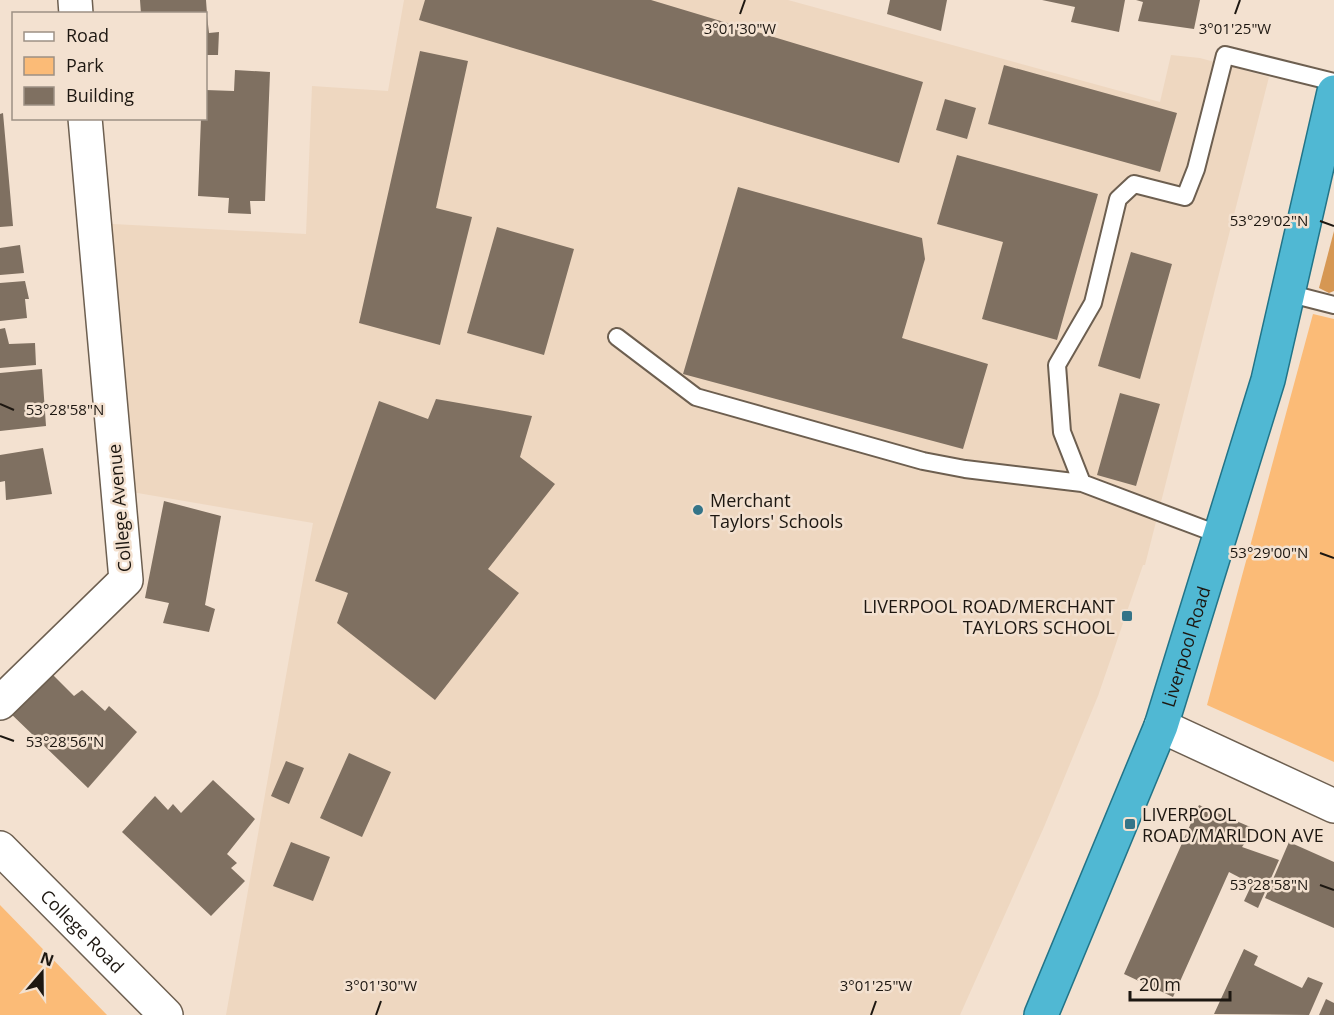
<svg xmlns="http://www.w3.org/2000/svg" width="1334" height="1015" viewBox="0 0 1334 1015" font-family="'Open Sans',sans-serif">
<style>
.built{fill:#eed7c0}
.green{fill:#fbbb77}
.forest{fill:#d69753}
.building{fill:#7f7061}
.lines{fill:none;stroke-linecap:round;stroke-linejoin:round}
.service-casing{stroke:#6d5f50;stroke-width:20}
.minor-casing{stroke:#6d5f50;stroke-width:36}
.tertiary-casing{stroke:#6d5f50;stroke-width:36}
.trunk-casing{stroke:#227488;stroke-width:36}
.service{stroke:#fff;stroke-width:16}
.minor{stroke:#fff;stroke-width:33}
.tertiary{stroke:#fff;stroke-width:33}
.trunk{stroke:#50b8d3;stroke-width:33}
.ticks{fill:none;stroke:#1d1711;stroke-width:2}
.poi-dot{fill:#347488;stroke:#f3e1d0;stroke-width:2}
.labels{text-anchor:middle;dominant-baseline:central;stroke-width:5;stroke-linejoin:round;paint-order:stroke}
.poi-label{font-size:18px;fill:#1d1711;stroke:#f3e1d0;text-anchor:start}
.street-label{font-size:18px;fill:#1d1711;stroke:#f3e1d0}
.ticks-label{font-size:15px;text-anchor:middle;fill:#1d1711;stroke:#f3e1d0;stroke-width:5;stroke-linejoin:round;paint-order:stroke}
</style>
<rect width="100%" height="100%" fill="#f3e1d0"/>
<!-- built -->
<path class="built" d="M 404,0 L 788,0 L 1160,102 L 1171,55 L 1200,58 L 1269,77 L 1145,565 L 1143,565 L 1098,696 L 1044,827 L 960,1015 L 226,1015 L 313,523 L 114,489 L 94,223 L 306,234 L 312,86 L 388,91 Z"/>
<!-- green -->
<path class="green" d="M 1313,314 L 1334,319 L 1334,762 L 1207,705 Z
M 0,905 L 107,1015 L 0,1015 Z"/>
<!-- forest -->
<path class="forest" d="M 1334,231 L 1334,291 L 1329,293 L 1319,288 Z"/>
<!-- building -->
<path class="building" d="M 140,0 L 206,0 L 207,14 L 141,14 Z
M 425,0 L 651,0 L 923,82 L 899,163 L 419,20 Z
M 890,0 L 947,0 L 941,31 L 887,14 Z
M 1042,0 L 1125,0 L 1119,32 L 1071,22 L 1075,7 Z
M 1136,0 L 1200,0 L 1194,29 L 1138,21 L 1143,2 Z
M 207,16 L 209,33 L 219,32 L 218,55 L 206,55 Z
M 420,51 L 468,61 L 436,208 L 472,217 L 440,345 L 359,323 Z
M 1004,65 L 1177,113 L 1160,172 L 988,124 Z
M 235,70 L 270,72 L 265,201 L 250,201 L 251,214 L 228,213 L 229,198 L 198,196 L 201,118 L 206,118 L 206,90 L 234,91 Z
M 945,99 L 976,108 L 967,139 L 936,130 Z
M 3,113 L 13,226 L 0,227 L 0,114 Z
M 957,155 L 1098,194 L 1057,340 L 982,319 L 1003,242 L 937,224 Z
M 738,187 L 922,238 L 925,259 L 902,338 L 988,364 L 963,449 L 683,374 Z
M 497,227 L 574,249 L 544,355 L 467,333 Z
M 20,245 L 24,273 L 0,275 L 0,248 Z
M 1131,252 L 1172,264 L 1140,379 L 1098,366 Z
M 25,281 L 29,299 L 25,299 L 27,318 L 0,321 L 0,283 Z
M 5,328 L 9,344 L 35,343 L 36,365 L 0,368 L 0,329 Z
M 42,369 L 46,426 L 0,431 L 0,373 Z
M 1120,393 L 1160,404 L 1136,486 L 1097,475 Z
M 436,399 L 532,416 L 520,457 L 555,484 L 488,569 L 519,593 L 435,700 L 337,623 L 348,593 L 315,581 L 379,401 L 428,419 Z
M 43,448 L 52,494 L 6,500 L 5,481 L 0,482 L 0,455 Z
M 164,501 L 221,516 L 205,605 L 215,609 L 209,632 L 163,623 L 169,603 L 145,598 Z
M 45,667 L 74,696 L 82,690 L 105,711 L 109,706 L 137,732 L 88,788 L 7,710 Z
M 349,753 L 391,772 L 362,837 L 320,818 Z
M 286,761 L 304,768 L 289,804 L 271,796 Z
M 213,780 L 255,819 L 227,854 L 237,863 L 231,868 L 245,881 L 211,916 L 122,832 L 155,796 L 168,810 L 173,804 L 181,813 Z
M 1199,805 L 1255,829 L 1242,847 L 1279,860 L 1258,908 L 1244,901 L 1252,884 L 1229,872 L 1173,997 L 1124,974 Z
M 291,842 L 330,857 L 313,901 L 273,886 Z
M 1289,842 L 1334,862 L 1334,928 L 1265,898 Z
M 1244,949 L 1258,956 L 1254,965 L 1302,988 L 1308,977 L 1323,983 L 1309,1015 L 1214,1014 Z
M 1326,999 L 1334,1003 L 1334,1015 L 1319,1015 Z"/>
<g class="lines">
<defs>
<path id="service" d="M 1287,293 L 1334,305
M 617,337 L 696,397 L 923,461 L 965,469 L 1082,483
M 1220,535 L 1082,483 L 1062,432 L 1057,365 L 1093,303 L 1118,199 L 1134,184 L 1185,197 L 1196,169 L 1225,55 L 1334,82"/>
<path id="minor" d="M 75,0 L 76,14
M 0,703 L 126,580 L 85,118
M 1161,726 L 1334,806"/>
<g id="tertiary">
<path id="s1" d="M 0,848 L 166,1015"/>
</g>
<g id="trunk">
<path id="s2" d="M 1041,1015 L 1161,726 L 1268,380 L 1334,92"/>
</g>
</defs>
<!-- service casing -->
<use href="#service" class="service-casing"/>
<!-- minor casing -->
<use href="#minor" class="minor-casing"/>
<!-- tertiary casing -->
<use href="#tertiary" class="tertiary-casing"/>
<!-- trunk casing -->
<use href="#trunk" class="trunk-casing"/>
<!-- service -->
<use href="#service" class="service"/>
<!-- minor -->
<use href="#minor" class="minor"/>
<!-- tertiary -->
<use href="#tertiary" class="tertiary"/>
<!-- trunk -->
<use href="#trunk" class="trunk"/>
</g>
<!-- ticks -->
<path class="ticks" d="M 740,14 L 745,0M 1235,14 L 1240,0M 1320,221 L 1334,226M 0,404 L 14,410M 1320,553 L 1334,558M 0,736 L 14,741M 1320,885 L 1334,890M 376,1015 L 381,1001M 871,1015 L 876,1001"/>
<!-- markers -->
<g class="poi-dot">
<circle cx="698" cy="510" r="6"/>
<rect x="1121" y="610" width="12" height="12" rx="3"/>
<rect x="1124" y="818" width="12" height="12" rx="3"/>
</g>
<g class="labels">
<!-- poi labels -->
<g class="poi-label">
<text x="710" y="500">Merchant<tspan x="710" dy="21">Taylors' Schools</tspan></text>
<text x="1115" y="606" text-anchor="end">LIVERPOOL ROAD/MERCHANT<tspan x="1115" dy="21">TAYLORS SCHOOL</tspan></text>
<text x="1142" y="814">LIVERPOOL<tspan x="1142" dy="21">ROAD/MARLDON AVE</tspan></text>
</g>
<!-- street labels -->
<g class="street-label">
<text transform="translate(119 508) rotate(-95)">College Avenue</text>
<text stroke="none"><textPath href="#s2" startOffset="396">Liverpool Road</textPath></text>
<text stroke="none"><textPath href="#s1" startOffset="117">College Road</textPath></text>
</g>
</g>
<g class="ticks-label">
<text x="740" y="34">3°01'30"W</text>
<text x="1235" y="34">3°01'25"W</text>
<text x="1269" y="226">53°29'02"N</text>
<text x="65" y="415">53°28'58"N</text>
<text x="1269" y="558">53°29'00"N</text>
<text x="65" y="747">53°28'56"N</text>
<text x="1269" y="890">53°28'58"N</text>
<text x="381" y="991">3°01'30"W</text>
<text x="876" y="991">3°01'25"W</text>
</g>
<!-- legend -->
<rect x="12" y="12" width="195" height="108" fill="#f3e1d0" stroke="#9d9084" stroke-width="1.5"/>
<rect x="24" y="32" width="30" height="9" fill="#ffffff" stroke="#9d9084" stroke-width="1.5"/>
<text x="66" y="42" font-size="18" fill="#1d1711">Road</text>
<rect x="24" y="57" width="30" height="18" fill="#fbbb77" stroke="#9d9084" stroke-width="1.5"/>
<text x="66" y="72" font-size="18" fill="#1d1711">Park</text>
<rect x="24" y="87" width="30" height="18" fill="#7f7061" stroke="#9d9084" stroke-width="1.5"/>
<text x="66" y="102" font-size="18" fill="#1d1711">Building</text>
<!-- north arrow -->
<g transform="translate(42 973) rotate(20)" stroke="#f3e1d0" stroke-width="4.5" paint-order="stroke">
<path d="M0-4.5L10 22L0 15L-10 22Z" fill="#1d1711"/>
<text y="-9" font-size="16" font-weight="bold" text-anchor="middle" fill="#1d1711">N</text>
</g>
<!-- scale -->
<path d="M1130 991v9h100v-9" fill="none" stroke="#1d1711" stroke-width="3"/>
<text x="1139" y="991" font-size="18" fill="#1d1711" stroke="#f3e1d0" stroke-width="4.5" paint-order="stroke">20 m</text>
</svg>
